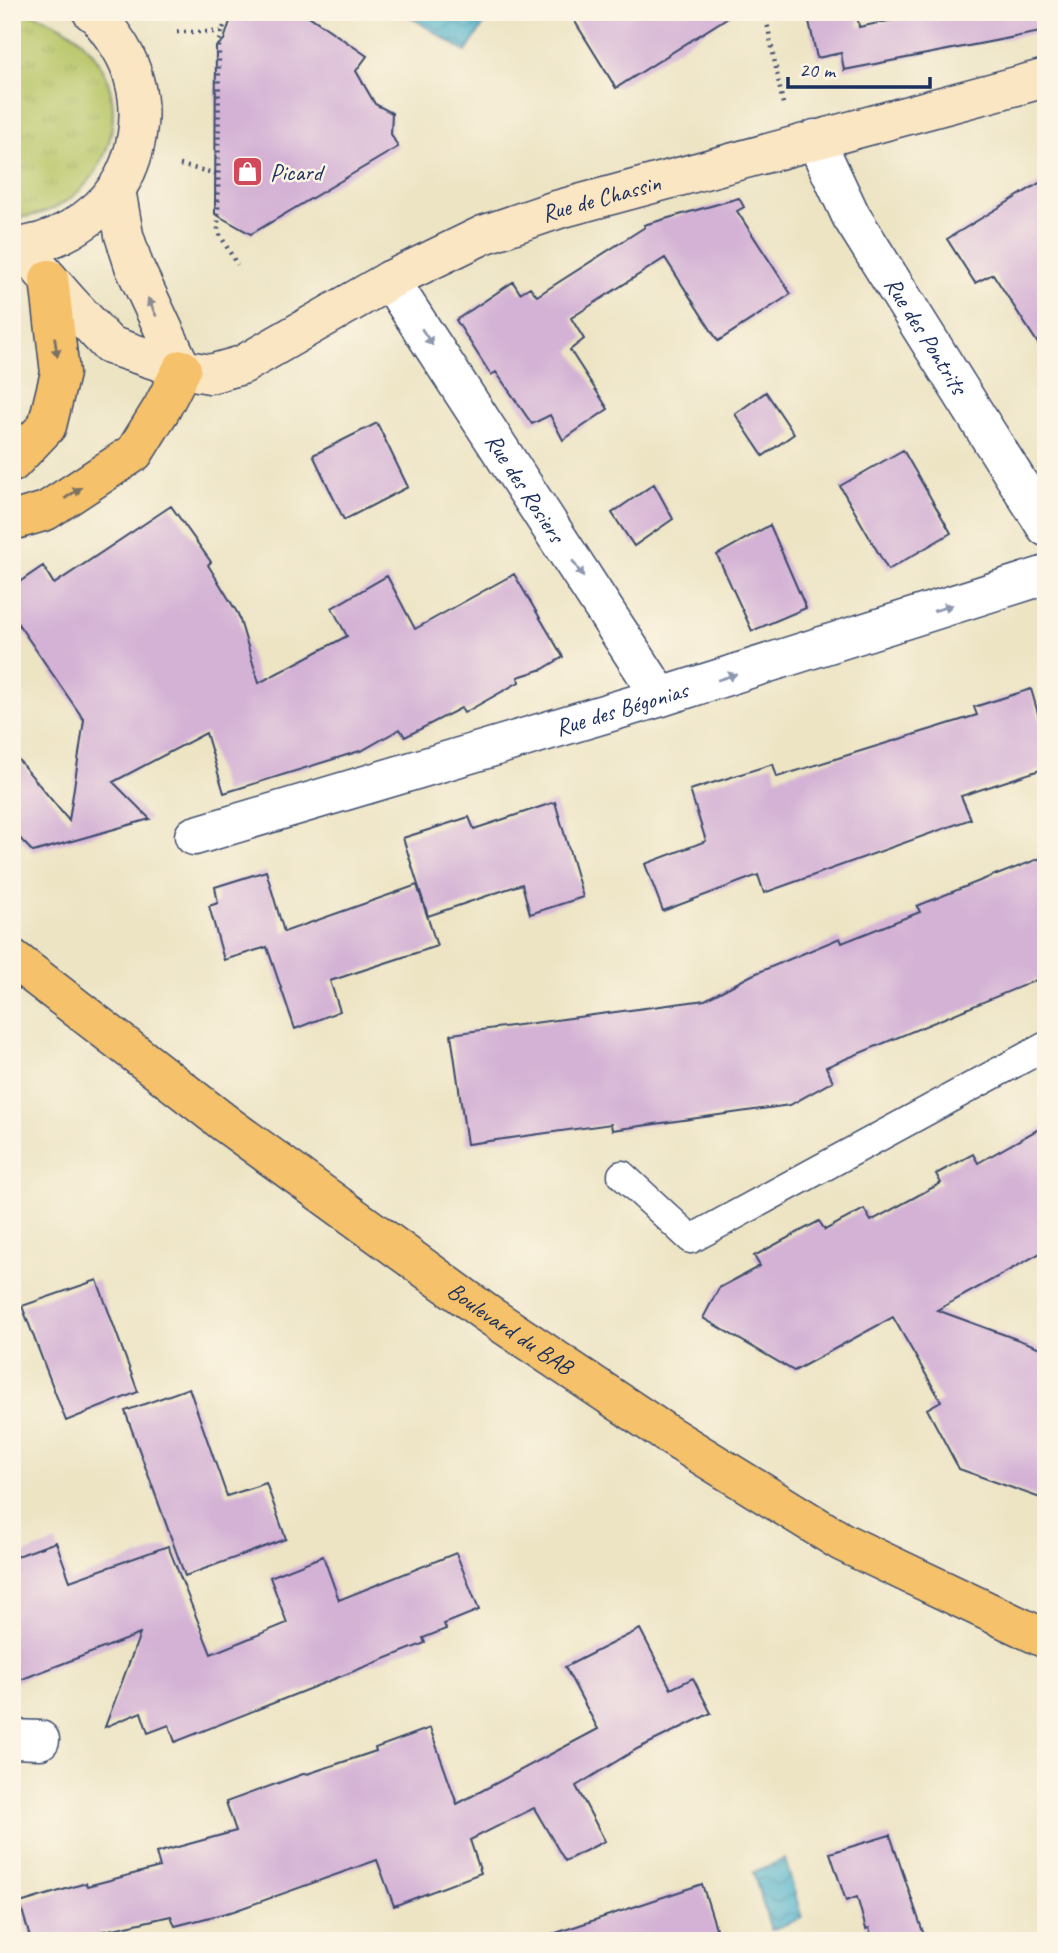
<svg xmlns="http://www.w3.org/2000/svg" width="1058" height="1953" viewBox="0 0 1058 1953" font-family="Caveat,sans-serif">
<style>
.grass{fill:url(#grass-tufts);stroke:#6a7a63;stroke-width:2}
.water{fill:url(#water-waves);stroke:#337094;stroke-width:2}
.building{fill:#d4b2d5}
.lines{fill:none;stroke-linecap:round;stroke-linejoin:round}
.service-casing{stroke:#3a4a6d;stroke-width:31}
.minor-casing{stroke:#3a4a6d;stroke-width:41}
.secondary-casing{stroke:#3a4a6d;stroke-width:41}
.primary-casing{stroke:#3a4a6d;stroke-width:41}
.path{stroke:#3a4a6d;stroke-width:4.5;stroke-dasharray:2 5;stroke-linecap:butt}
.service{stroke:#fff;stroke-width:28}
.minor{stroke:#fff;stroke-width:38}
.secondary{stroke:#fbe6c4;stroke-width:38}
.primary{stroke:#f5c16b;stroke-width:38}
.oneway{fill:#8b8a91}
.oneway2{fill:#8d97ae}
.oneway3{fill:#7d7164}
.labels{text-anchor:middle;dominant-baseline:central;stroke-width:5;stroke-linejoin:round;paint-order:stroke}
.poi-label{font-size:24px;fill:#1b2f5e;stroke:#fcf5e5;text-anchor:start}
.street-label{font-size:24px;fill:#1b2f5e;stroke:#fcf5e5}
</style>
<defs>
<pattern id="grass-tufts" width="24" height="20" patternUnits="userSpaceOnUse" patternTransform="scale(1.75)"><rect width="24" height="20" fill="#b8c668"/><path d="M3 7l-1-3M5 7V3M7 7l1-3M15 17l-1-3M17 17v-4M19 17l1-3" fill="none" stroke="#9eaa5d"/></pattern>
<pattern id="water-waves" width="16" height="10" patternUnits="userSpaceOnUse" patternTransform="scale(1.75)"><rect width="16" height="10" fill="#4bb0ca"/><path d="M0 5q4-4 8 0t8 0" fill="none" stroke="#3e90a7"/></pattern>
</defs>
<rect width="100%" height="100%" fill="#fcf5e5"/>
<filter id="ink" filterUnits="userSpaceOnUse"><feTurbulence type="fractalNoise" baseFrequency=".0143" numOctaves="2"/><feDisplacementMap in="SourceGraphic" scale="14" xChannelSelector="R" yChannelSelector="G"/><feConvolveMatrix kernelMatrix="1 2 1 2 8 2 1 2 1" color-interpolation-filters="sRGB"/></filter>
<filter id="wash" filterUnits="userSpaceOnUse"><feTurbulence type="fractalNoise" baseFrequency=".00686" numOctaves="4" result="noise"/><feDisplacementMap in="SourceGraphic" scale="28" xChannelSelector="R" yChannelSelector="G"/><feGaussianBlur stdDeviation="1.57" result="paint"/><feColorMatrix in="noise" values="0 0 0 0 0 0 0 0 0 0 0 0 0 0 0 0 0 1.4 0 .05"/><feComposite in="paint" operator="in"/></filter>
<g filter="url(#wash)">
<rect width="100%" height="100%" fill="#ede4c4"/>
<!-- grass -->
<path class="grass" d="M 12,12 C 28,12 45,17 59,25 C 152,75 117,214 12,218 Z"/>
<!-- water -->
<path class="water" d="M 412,12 L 466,12 L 484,24 L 466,52 L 409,16 Z
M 785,1859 L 802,1918 L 771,1930 L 753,1872 Z"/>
<g id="blocks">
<!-- building -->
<path class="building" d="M 233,12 L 303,12 L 367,56 L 356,71 L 375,104 L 392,113 L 391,134 L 398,147 L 251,234 L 215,214 L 216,47 L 224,40 Z
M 569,12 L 736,12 L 616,88 Z
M 807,12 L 857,12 L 859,27 L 932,12 L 1046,12 L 1046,31 L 844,70 L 841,53 L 817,58 Z
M 1046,179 L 1046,356 L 993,274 L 975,283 L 947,239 Z
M 739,198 L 744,207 L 737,211 L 791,294 L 718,341 L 665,258 L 571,318 L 584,339 L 570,350 L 608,409 L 563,440 L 550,415 L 532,424 L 496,372 L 491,375 L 456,320 L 513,282 L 520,293 L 530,287 L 537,296 L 645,227 L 644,225 Z
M 766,392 L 794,434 L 763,456 L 735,414 Z
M 377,423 L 408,487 L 344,520 L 313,455 Z
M 903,450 L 951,533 L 888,570 L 840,486 Z
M 654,484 L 673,519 L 634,546 L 612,513 Z
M 171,506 L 211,562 L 208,565 L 238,614 L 259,683 L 347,636 L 332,608 L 387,576 L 415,629 L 514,574 L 563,657 L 543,669 L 518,677 L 519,682 L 464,713 L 461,708 L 405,737 L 400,729 L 363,750 L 224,793 L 206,733 L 113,782 L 150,819 L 33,852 L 12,830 L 12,752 L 69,821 L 84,720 L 12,615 L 12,587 L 43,566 L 54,584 Z
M 770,525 L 806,608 L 752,631 L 717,555 Z
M 1031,689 L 1046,741 L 1046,768 L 961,796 L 971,819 L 764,893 L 758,875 L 663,911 L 645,864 L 706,841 L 690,790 L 773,764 L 777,777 L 977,715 L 974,707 Z
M 555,802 L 583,897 L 530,914 L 522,884 L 428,916 L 403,838 L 469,817 L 474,829 Z
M 1046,856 L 1046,976 L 826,1067 L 833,1081 L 790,1105 L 612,1130 L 611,1124 L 467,1144 L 451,1034 L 705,1000 L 752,975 L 840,938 L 842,943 L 920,912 L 917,906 L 997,874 L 997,875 Z
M 266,871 L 284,932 L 417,885 L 437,946 L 330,981 L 340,1011 L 295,1029 L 267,947 L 224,960 L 209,906 L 218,903 L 215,887 Z
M 1046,1125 L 1046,1250 L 937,1310 L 1046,1350 L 1046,1500 L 959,1469 L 927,1409 L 941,1401 L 893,1317 L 794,1371 L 703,1318 L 719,1288 L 760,1266 L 754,1256 L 819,1221 L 825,1230 L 864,1209 L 871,1221 L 941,1183 L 936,1174 L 973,1154 L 978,1163 Z
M 97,1280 L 138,1392 L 66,1421 L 22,1306 Z
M 189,1388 L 227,1496 L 266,1483 L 286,1539 L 185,1576 L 125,1411 Z
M 56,1542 L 70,1581 L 168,1546 L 211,1654 L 287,1623 L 270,1577 L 323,1556 L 339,1600 L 456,1553 L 479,1610 L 444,1624 L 446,1629 L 423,1638 L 425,1643 L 175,1742 L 169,1725 L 148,1733 L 141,1712 L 105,1727 L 140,1634 L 12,1683 L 12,1558 Z
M 640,1629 L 671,1689 L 693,1678 L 711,1713 L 637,1749 L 576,1786 L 605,1841 L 565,1861 L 534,1808 L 470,1840 L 481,1873 L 394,1906 L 377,1860 L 234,1911 L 175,1926 L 171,1916 L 100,1932 L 103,1941 L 31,1941 L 20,1903 L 86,1883 L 87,1886 L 160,1867 L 156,1853 L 236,1831 L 226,1802 L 306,1773 L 307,1774 L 376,1751 L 375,1748 L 430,1728 L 457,1804 L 598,1729 L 565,1667 Z
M 890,1835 L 926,1941 L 873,1941 L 869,1928 L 866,1929 L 857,1897 L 846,1901 L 830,1853 Z
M 702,1884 L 720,1941 L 554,1941 L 553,1934 Z"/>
</g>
</g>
<g filter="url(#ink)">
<use href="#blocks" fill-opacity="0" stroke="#3a4a6d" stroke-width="2"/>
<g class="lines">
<defs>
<path id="service" d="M 622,1175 L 691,1239 L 1046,1046"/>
<g id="minor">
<path id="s1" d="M 815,139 L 851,216 L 1046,527"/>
<path id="s2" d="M 390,280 L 661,697"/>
<path id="s3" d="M 194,836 L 661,697 L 1046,575"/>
<path d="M 12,1739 L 40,1740"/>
</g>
<g id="secondary">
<path d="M 116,189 L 124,235 L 134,266 L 182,369"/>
<path d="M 12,247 C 51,246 95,220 117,188 C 137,158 144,115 134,80 C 128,54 113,36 97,15 L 92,12"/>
<path id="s4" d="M 21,247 L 68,301 L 109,345 L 182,369 L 210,374 L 242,365 L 390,280 L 483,235 L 556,210 L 1046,78"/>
</g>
<g id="primary">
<path d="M 12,463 L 47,426 L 60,373 L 49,279"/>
<path d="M 12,521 L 46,511 L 134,453 L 162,408 L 182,369"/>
<path id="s5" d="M 12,958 L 226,1124 L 486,1313 L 667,1434 L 842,1542 L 1046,1639"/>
</g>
</defs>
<!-- service casing -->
<use href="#service" class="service-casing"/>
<!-- minor casing -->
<use href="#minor" class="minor-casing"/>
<!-- secondary casing -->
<use href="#secondary" class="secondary-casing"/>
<!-- primary casing -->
<use href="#primary" class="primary-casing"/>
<!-- path -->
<path class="path" d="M 765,12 L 783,104
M 177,32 L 222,32 L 229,12
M 222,32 L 219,41 L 218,231 L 237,265
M 180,165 L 218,174"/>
<!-- service -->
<use href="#service" class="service"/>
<!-- minor -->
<use href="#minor" class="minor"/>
<!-- secondary -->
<use href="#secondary" class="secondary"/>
<!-- primary -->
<use href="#primary" class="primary"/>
</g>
<!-- one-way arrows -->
<defs><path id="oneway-solid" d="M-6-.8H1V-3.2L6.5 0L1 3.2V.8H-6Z" transform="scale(1.75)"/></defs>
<use class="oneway" href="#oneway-solid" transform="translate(152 307) rotate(-115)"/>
<g class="oneway2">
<use href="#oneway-solid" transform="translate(427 337) rotate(57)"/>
<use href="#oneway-solid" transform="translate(578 569) rotate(57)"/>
<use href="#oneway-solid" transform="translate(943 608) rotate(-18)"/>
<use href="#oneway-solid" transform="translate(727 677) rotate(-18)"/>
</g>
<g class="oneway3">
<use href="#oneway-solid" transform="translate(56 347) rotate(82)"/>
<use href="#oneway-solid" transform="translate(73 493) rotate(-34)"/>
</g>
</g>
<!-- icons -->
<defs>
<symbol id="shop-square" viewBox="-11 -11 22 22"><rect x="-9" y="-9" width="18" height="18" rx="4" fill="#d1495b" stroke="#fcf5e5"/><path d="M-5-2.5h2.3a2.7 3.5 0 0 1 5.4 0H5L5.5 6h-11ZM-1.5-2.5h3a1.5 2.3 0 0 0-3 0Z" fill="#fff"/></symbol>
</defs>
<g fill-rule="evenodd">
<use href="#shop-square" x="230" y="154" width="35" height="35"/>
</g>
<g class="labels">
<!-- poi labels -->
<g class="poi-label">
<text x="270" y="172">Picard</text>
</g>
<!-- street labels -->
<g class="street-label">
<text stroke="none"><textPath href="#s4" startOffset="668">Rue de Chassin</textPath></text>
<text stroke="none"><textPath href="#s1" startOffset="226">Rue des Pontrits</textPath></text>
<text stroke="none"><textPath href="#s2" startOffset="248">Rue des Rosiers</textPath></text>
<text stroke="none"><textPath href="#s3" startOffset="446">Rue des Bégonias</textPath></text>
<text stroke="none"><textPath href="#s5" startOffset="621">Boulevard du BAB</textPath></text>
</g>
</g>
<!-- margin -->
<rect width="1058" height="1953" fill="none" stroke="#fcf5e5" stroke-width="42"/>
<!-- scale -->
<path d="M788 77v10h142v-10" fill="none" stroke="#1b2f5e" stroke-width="3.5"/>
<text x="799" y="77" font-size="21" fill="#1b2f5e" stroke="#fcf5e5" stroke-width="5" paint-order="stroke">20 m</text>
</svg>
